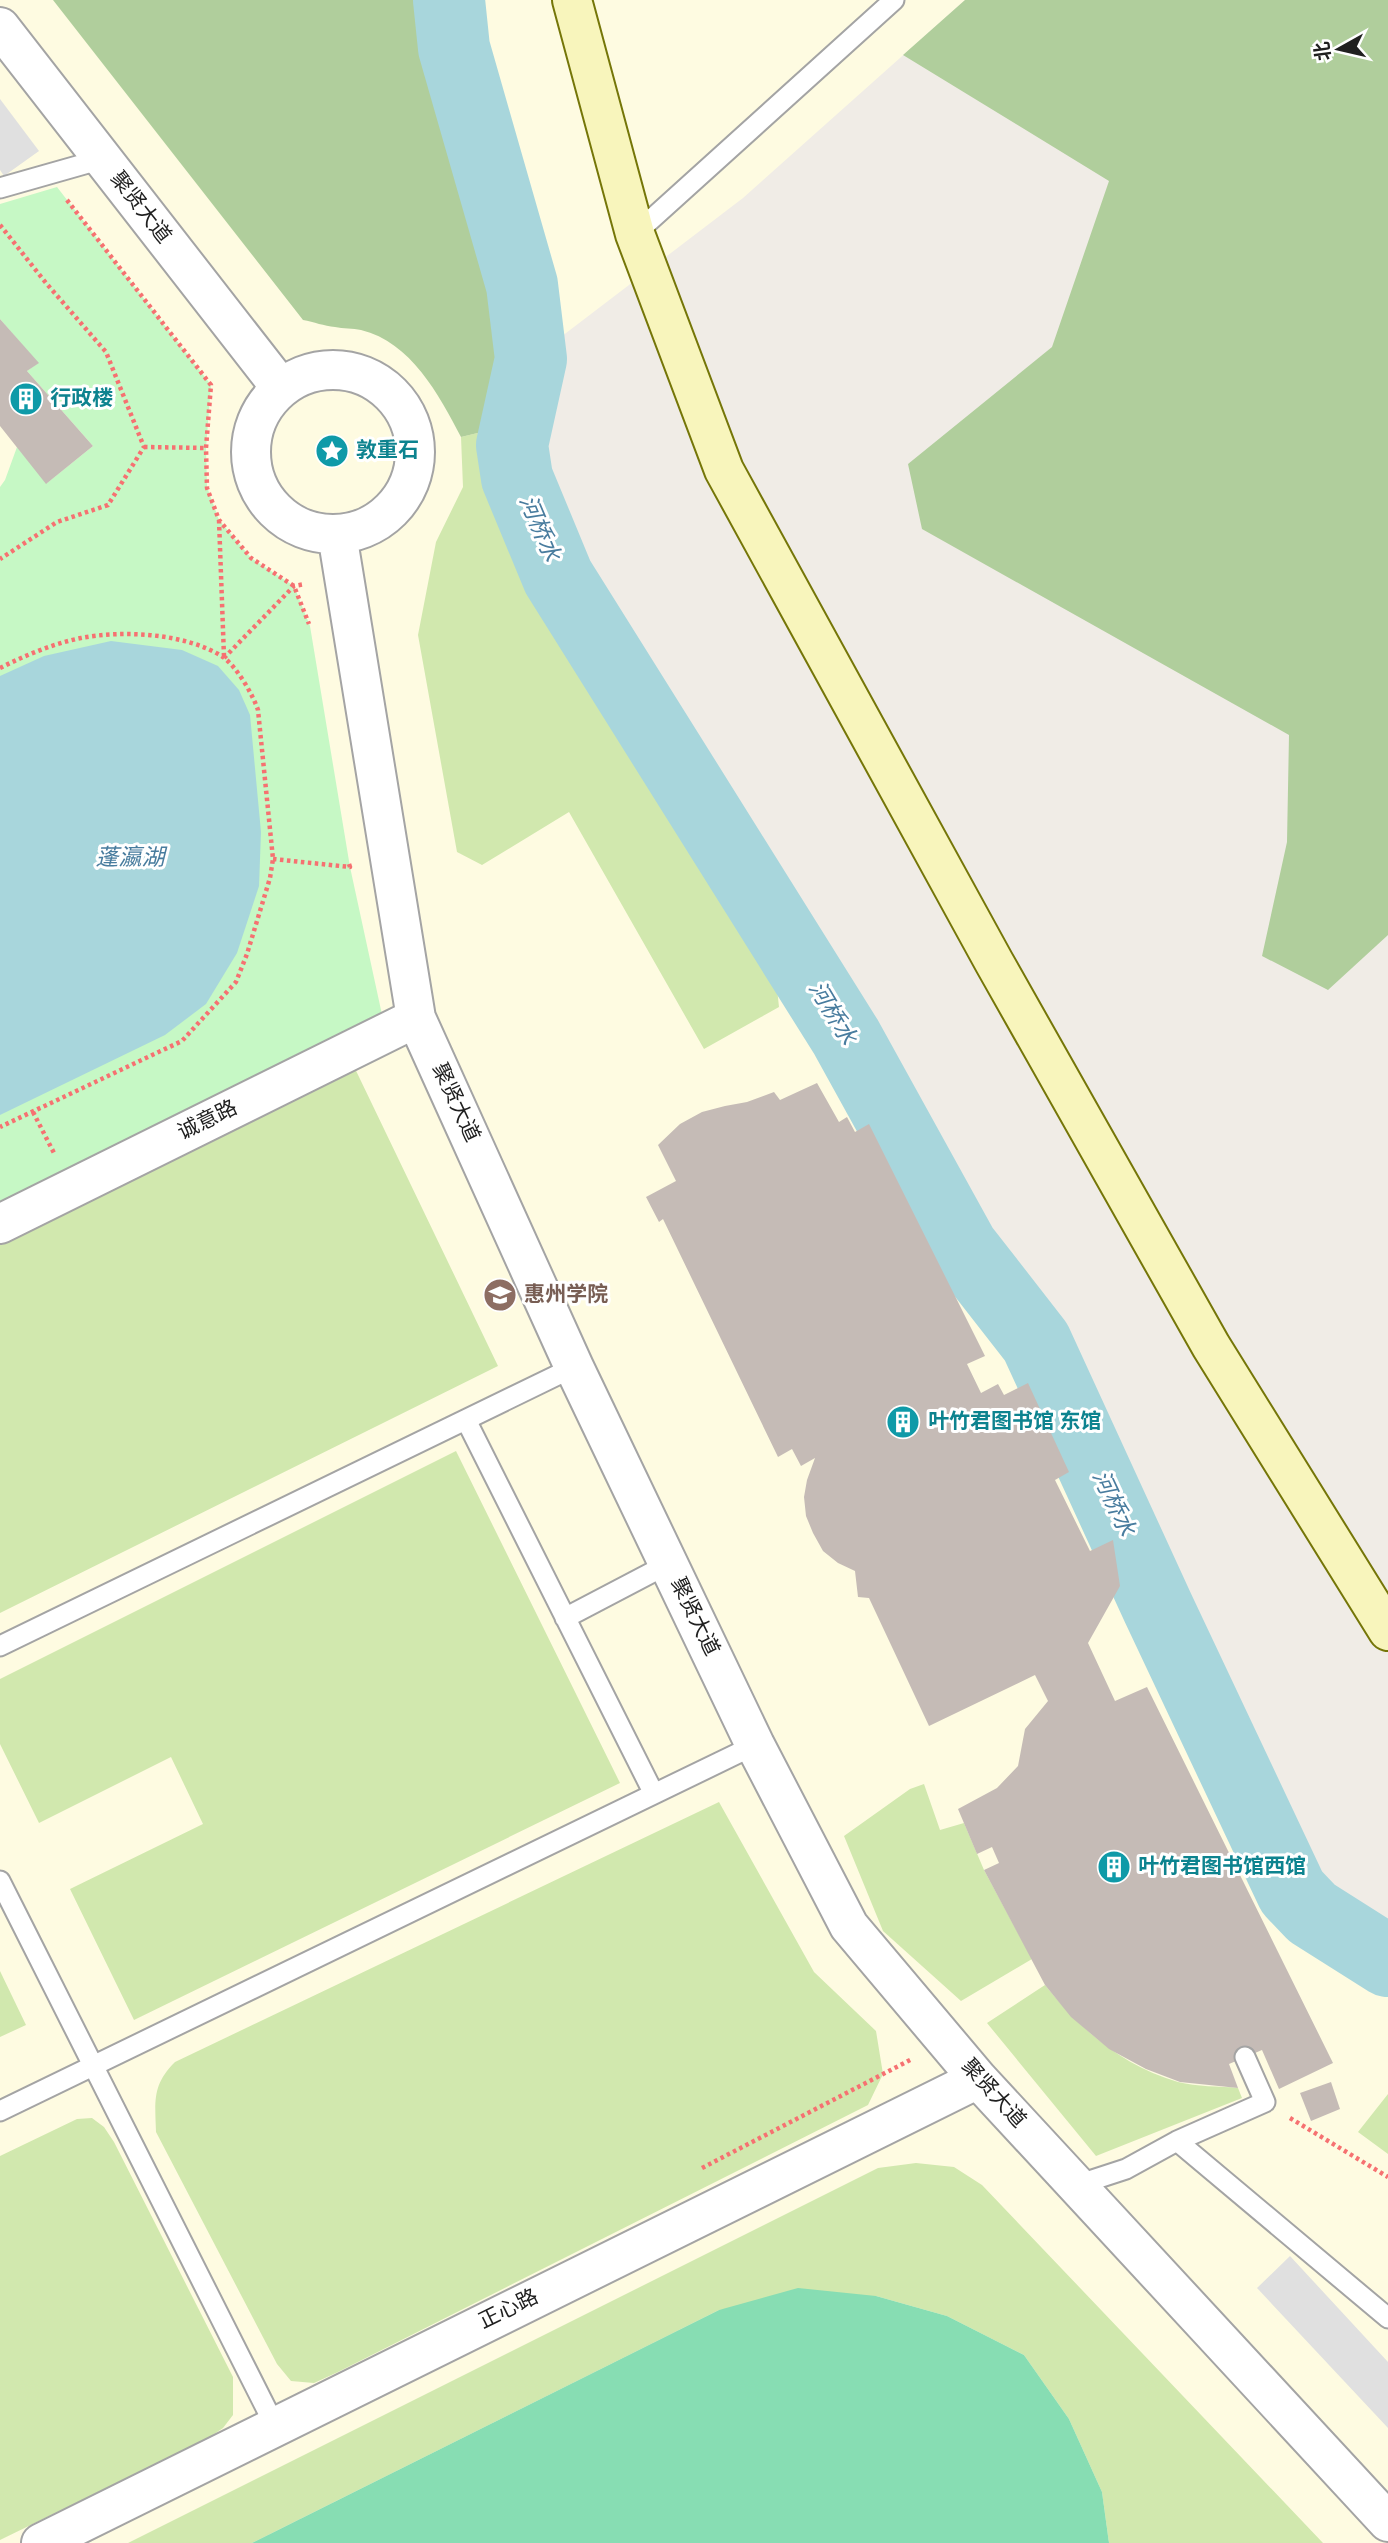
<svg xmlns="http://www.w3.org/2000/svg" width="1388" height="2543" viewBox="0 0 1388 2543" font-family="Overpass,'Noto Sans SC',sans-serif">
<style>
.education{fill:#fefbe1}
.grass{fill:#d1e8ae}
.forest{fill:#b0ce9c}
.park{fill:#c6f8c5}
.pitch{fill:#87ddb3}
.parking{fill:#e0e0e0}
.water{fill:#a8d6dc}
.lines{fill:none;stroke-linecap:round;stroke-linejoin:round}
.river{stroke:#a8d6dc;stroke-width:72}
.building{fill:#c5bbb6}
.lane-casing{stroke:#a4a4a4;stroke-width:23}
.street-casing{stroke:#a4a4a4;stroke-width:42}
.secondary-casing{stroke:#757608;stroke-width:42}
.path{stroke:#f67171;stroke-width:4.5;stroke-dasharray:3.5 3.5;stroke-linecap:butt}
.lane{stroke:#fff;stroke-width:19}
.street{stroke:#fff;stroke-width:38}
.secondary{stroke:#f8f5bc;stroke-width:38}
.labels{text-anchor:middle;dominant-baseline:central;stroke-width:6;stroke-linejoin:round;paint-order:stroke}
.street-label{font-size:21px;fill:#202020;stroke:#fff}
.culture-label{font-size:21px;font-weight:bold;fill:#0d838f;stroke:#fff;text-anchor:start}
.education-label{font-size:21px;font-weight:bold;fill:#785e54;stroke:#fff;text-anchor:start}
.water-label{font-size:23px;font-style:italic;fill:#487c9e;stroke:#fff}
</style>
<rect width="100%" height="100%" fill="#f0ece6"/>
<!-- education -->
<path class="education" d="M 0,0 L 965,0 L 743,198 L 532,359 L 512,445 L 517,478 L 558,577 L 846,1037 L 962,1247 L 1036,1342 L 1158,1608 L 1292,1892 L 1312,1913 L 1388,1961 L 1388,2543 L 0,2543 Z"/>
<!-- grass -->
<path class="grass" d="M 490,430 L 494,477 L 547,616 L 623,743 L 776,979 L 779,1007 L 704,1049 L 569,812 L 482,865 L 457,852 L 418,635 L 436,542 L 463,487 L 461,437 Z
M 347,1052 L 498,1366 L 0,1613 L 0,1224 Z
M 456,1451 L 620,1783 L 134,2020 L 70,1889 L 203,1824 L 171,1757 L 39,1823 L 0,1744 L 0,1679 Z
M 924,1784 L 940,1830 L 964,1823 L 984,1870 L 1032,1959 L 961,2001 L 883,1931 L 844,1836 L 910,1789 Z
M 719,1802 L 814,1972 L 876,2031 L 883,2074 L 868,2105 L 338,2372 L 314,2383 L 291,2381 L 277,2364 L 156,2132 C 155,2101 152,2085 175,2062 Z
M 0,1971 L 26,2025 L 0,2037 Z
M 1045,1985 C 1081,2030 1121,2065 1178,2082 C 1197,2087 1219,2086 1238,2088 L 1242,2098 L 1096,2156 L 987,2023 Z
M 1388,2094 L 1388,2154 L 1358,2132 Z
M 92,2118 L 104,2127 L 114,2142 L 233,2377 L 233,2415 L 223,2428 L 207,2439 L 0,2540 L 0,2156 L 77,2119 Z
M 916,2163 L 954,2167 L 982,2185 L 1323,2543 L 1109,2543 L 1102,2492 L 1069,2419 L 1024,2355 L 947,2316 L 876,2296 L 719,2310 L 252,2543 L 128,2543 L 878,2168 Z"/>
<!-- forest -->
<path class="forest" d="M 53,0 L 415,0 L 495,296 L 508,354 L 490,430 L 461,437 C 439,395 411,342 361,330 C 353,328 343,329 335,327 C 324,326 314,322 303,320 Z
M 965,0 L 1388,0 L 1388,935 L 1328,990 L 1262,956 L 1287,842 L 1289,735 L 922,529 L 908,464 L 1052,347 L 1109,181 L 903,55 Z"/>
<!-- park -->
<path class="park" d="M 57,187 L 211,385 L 206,448 L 207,487 L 219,520 L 251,558 L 294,586 L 310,626 L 350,867 L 386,1033 L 0,1224 L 0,487 L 5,480 L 17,447 L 47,483 L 93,446 L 27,371 L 38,363 L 0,319 L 0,204 Z"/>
<!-- pitch -->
<path class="pitch" d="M 798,2288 L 876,2296 L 947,2316 L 1024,2355 L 1069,2419 L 1102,2492 L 1109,2543 L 252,2543 L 719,2310 Z"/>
<!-- parking -->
<path class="parking" d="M 0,99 L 39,151 L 4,176 L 0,170 Z
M 1290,2256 L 1388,2362 L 1388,2428 L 1257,2288 Z"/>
<!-- water -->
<path class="water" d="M 111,641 L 182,650 L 218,666 L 239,690 L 250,715 L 261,832 L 259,886 L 237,953 L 206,1004 L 165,1035 L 0,1115 L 0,676 L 44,656 Z"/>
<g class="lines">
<!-- river -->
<path class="river" d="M 449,0 L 454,48 L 522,285 L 531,359 L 512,445 L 517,478 L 558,577 L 846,1037 L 962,1247 L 1036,1342 L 1158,1608 L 1292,1892 L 1312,1913 L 1388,1961"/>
</g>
<!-- building -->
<path class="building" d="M 0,319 L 39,363 L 27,371 L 93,446 L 46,484 L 0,426 Z
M 817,1083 L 839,1122 L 847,1117 L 855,1132 L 869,1124 L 985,1356 L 967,1364 L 981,1393 L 998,1384 L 1004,1395 L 1028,1383 L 1069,1472 L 1055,1480 L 1090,1551 L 1113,1540 L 1120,1586 L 1088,1643 L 1115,1701 L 1147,1687 L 1333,2063 L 1279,2089 L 1262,2050 L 1229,2064 L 1238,2088 L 1180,2082 L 1146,2069 L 1109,2049 L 1071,2017 L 1045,1985 L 984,1870 L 999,1863 L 992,1847 L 977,1854 L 958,1809 L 997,1788 L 1018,1766 L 1025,1729 L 1048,1701 L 1035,1675 L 929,1726 L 869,1598 L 858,1597 L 855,1571 L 838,1563 L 823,1551 L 813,1533 L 806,1516 L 804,1497 L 807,1480 L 815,1458 L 801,1466 L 792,1449 L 778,1457 L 663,1219 L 659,1222 L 646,1197 L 676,1181 L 658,1145 L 680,1124 L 702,1112 L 725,1106 L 747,1102 L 774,1092 L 780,1100 Z
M 1331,2082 L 1340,2109 L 1311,2121 L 1300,2093 Z"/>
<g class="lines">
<defs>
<path id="lane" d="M 0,188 L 102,159
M 635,234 L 894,0
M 466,1420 L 654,1794
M 565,1618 L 668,1564
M 0,1646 L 574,1367
M 0,1881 L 275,2426
M 0,2111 L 755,1745
M 1177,2141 L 1388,2318
M 1077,2185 L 1126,2169 L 1177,2141 L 1265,2102 L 1245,2057"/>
<path id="street" d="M 0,27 L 281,388
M251 452a82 82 0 1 1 164 0a82 82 0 1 1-164 0Z
M 337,534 L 416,1018 L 574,1367 L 755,1745 L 849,1926 L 978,2079 L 1388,2522
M 0,1224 L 416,1018
M 41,2543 L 978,2079"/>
<path id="secondary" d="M 572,0 L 635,234 L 724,470 L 994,962 L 1211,1346 L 1388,1631"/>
</defs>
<!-- lane casing -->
<use href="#lane" class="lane-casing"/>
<!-- street casing -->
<use href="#street" class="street-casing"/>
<!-- secondary casing -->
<use href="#secondary" class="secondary-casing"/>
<!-- path -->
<path class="path" d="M 67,200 L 211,385 L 206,448 L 207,488 L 219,520 L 251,558 L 294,586 L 309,624
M 0,225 L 46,283 L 106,352 L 144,447 L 108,505 L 57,522 L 0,559
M 144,447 L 206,448
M 219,520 L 224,657
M 224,658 L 294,586 L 305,584
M 0,668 C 26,655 52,644 81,638 C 123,630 186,633 223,657 C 237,667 253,695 258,710 L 273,859 L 270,878 L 247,954 L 236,982 L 182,1041 L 0,1127
M 273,859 L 350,867 L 349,864
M 33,1112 L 55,1155
M 1290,2118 L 1388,2177
M 702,2168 L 912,2059"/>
<!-- lane -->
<use href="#lane" class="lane"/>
<!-- street -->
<use href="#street" class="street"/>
<!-- secondary -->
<use href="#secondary" class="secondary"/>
</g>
<!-- icons -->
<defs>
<symbol id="building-disc" viewBox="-11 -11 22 22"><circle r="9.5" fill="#0f9aa8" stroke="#fff"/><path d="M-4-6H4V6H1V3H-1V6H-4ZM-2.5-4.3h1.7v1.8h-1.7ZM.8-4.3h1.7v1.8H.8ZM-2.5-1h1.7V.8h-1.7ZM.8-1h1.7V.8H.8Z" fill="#fff"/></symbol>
<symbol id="sight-disc" viewBox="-11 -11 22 22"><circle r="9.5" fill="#0f9aa8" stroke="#fff"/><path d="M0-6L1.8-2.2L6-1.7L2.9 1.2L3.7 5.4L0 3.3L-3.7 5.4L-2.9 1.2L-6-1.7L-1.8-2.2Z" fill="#fff"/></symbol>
<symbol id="university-disc" viewBox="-11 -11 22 22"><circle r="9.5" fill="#8d6e63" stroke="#fff"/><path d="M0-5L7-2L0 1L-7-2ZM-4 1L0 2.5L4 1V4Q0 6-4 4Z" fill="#fff"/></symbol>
</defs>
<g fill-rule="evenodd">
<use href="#building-disc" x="7" y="380" width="38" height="38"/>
<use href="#sight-disc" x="313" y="432" width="38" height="38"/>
<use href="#university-disc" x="481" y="1276" width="38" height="38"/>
<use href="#building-disc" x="884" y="1403" width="38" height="38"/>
<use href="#building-disc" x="1095" y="1848" width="38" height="38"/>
</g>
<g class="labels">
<!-- street labels -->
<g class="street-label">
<text transform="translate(140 208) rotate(52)">聚贤大道</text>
<text transform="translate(455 1103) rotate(65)">聚贤大道</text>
<text transform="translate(208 1121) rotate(-26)">诚意路</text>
<text transform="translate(694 1617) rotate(64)">聚贤大道</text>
<text transform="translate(993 2094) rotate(48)">聚贤大道</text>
<text transform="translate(509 2310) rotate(-26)">正心路</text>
</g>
<!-- culture labels -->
<g class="culture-label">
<text x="50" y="399">行政楼</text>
<text x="356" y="451">敦重石</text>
<text x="928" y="1422">叶竹君图书馆 东馆</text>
<text x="1138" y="1867">叶竹君图书馆西馆</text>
</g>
<!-- education labels -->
<g class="education-label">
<text x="524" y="1295">惠州学院</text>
</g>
<!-- water labels -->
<g class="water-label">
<text transform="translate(538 529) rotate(67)">河桥水</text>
<text x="130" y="859">蓬瀛湖</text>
<text transform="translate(831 1014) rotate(59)">河桥水</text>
<text transform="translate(1112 1504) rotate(65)">河桥水</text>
</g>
</g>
<!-- north arrow -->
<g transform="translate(1339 49) rotate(262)" stroke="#ffffff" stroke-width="5" paint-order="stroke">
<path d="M0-5L12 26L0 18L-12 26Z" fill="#202020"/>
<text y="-10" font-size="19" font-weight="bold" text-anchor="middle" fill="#202020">北</text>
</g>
</svg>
